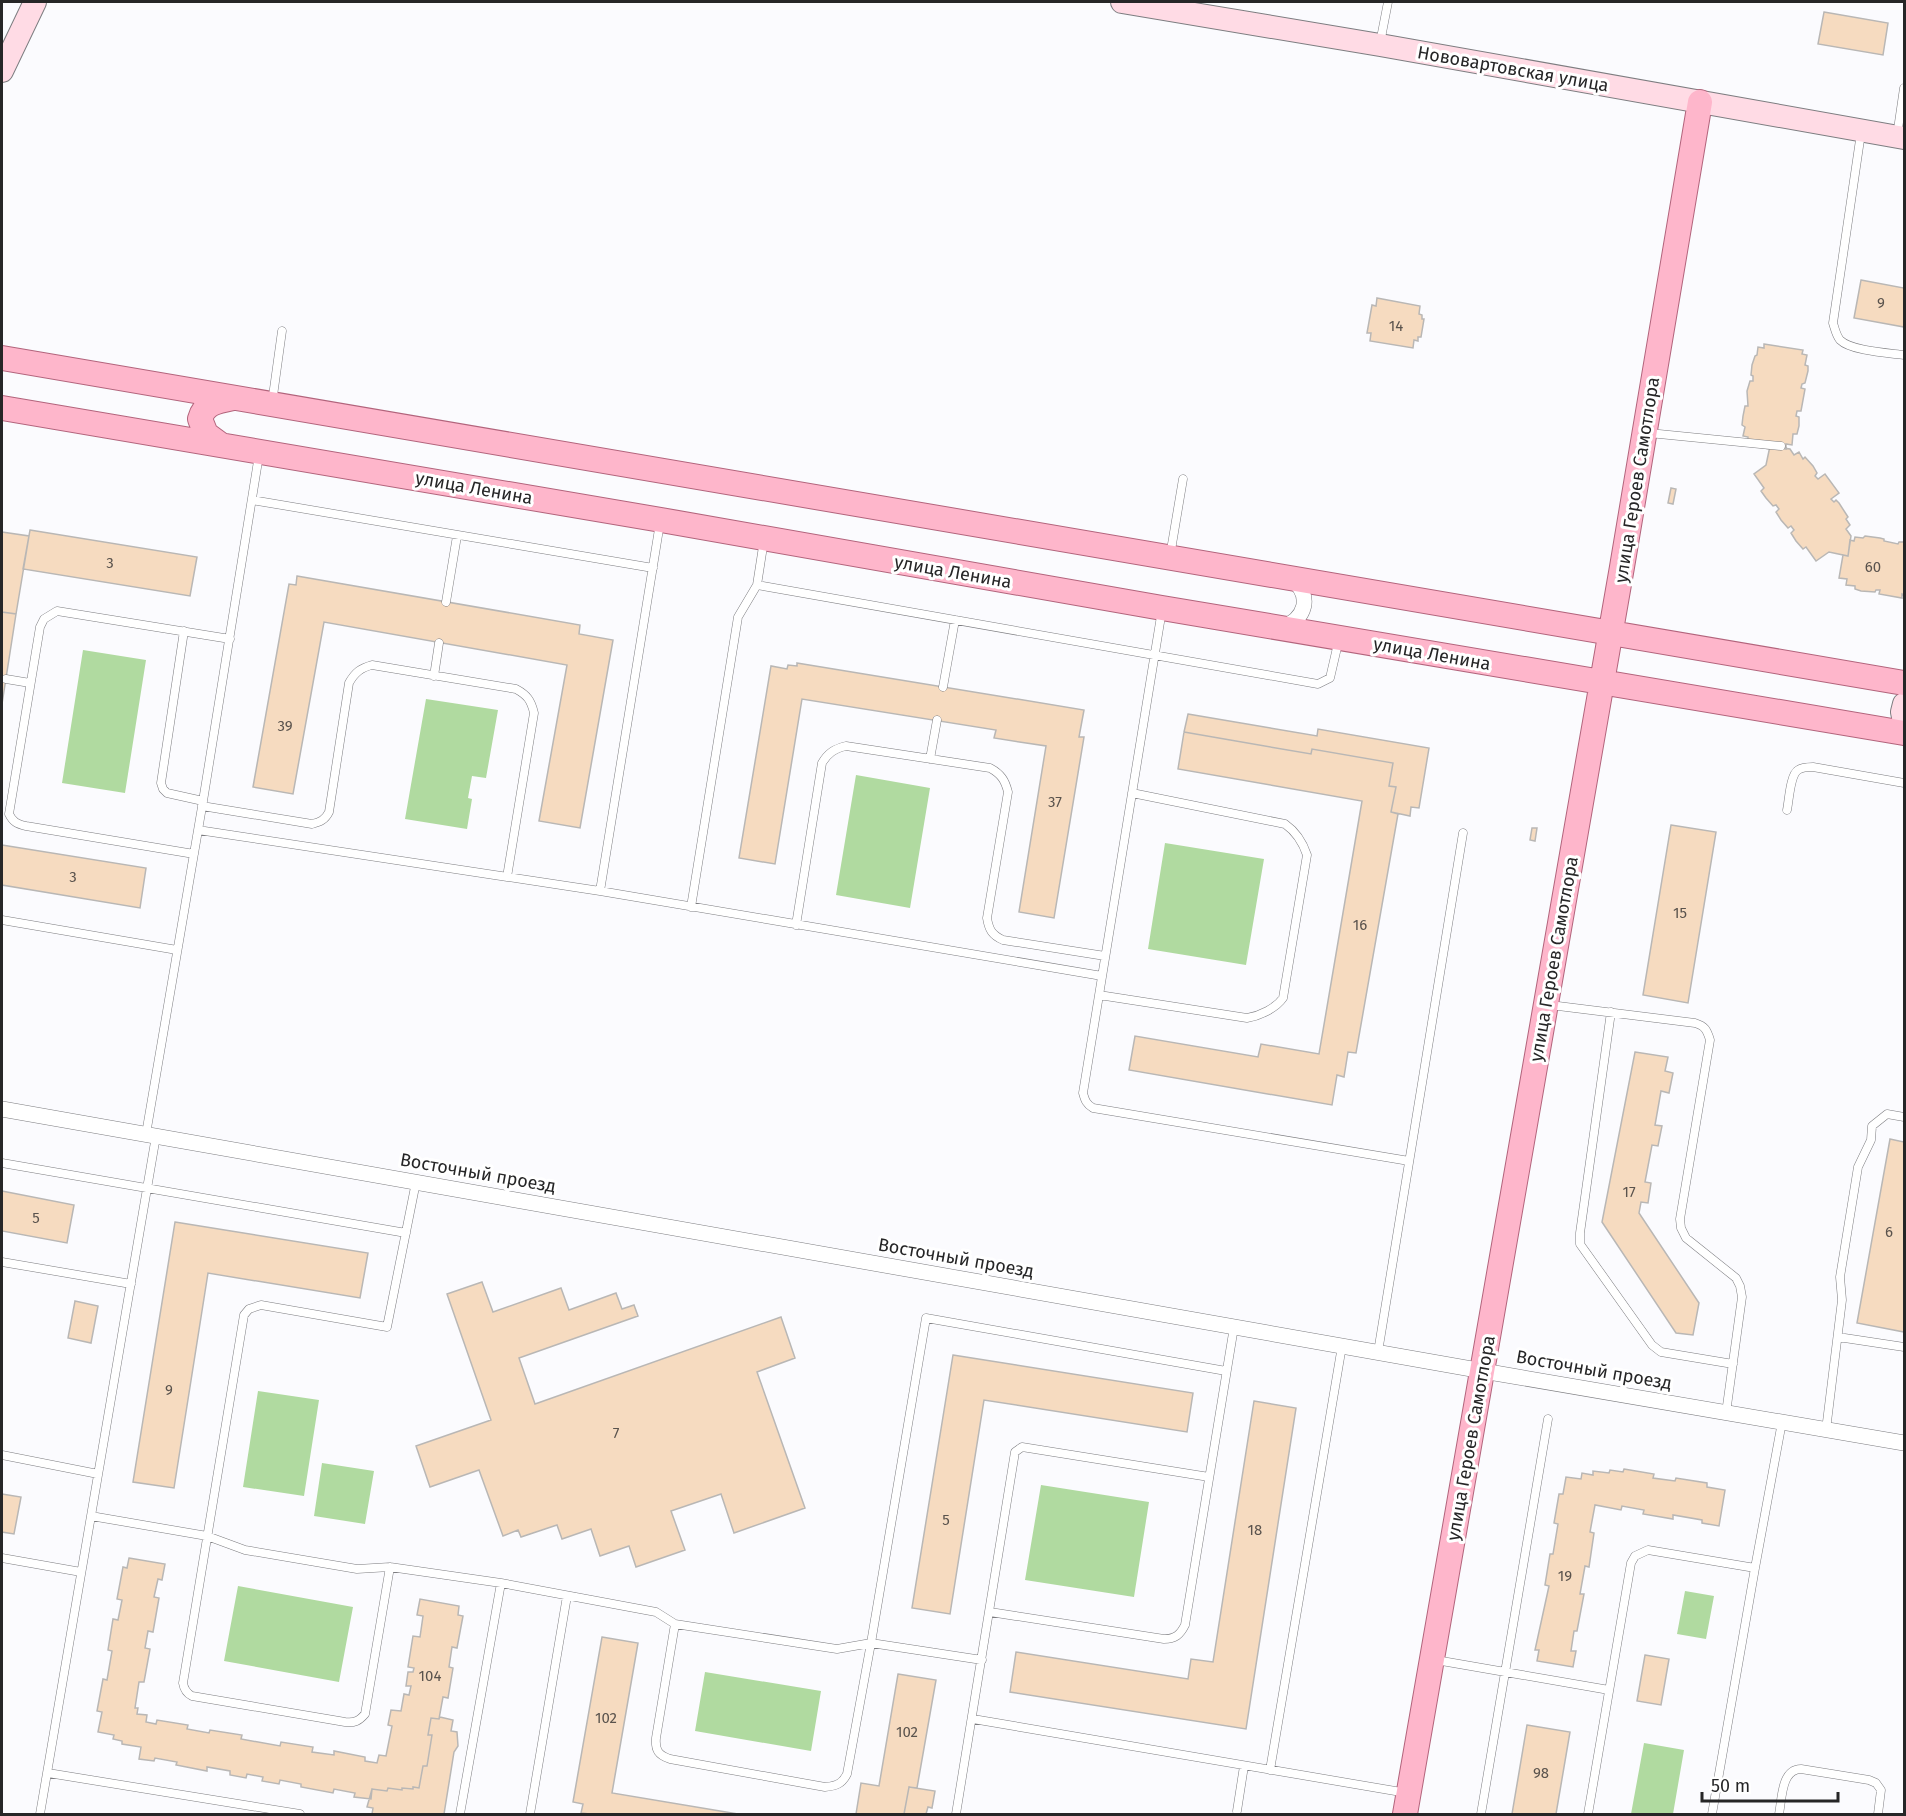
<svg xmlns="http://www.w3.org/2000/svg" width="1906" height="1816" viewBox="0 0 1906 1816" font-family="'Fira Sans',sans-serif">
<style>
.green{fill:#b0daa0}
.building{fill:#f6dbc0;stroke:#b9b7b5;stroke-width:1.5}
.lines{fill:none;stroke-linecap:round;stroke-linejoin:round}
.lane-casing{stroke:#7d7d80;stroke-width:9}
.street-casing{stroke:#7d7d80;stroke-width:16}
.secondary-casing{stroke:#7d7d80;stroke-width:24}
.primary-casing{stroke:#b2647c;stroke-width:26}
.lane{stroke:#fff;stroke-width:8}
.street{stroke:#fff;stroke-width:15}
.secondary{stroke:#ffdbe5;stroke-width:22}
.primary{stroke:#feb6cb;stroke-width:24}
.labels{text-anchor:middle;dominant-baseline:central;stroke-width:6;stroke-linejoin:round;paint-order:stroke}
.number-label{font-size:15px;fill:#5a534d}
.street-label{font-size:18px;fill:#262627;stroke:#fff}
</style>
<rect width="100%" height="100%" fill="#fbfbfe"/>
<!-- green -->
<path class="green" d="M 83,650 L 146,660 L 125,793 L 62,783 Z
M 426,699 L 498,710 L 486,778 L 472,776 L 468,798 L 472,799 L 467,829 L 405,819 Z
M 856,775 L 930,788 L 910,908 L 836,895 Z
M 1165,843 L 1264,859 L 1246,965 L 1148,949 Z
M 258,1391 L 319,1400 L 304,1496 L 243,1487 Z
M 322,1463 L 374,1471 L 365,1524 L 314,1516 Z
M 1041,1485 L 1149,1502 L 1134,1597 L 1025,1580 Z
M 238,1586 L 353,1607 L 339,1682 L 224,1661 Z
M 1685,1591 L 1714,1596 L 1706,1639 L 1677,1634 Z
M 705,1672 L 821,1691 L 811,1751 L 695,1731 Z
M 1644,1743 L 1684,1750 L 1673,1814 L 1631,1814 Z"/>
<!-- building -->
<path class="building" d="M 1824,12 L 1888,23 L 1883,55 L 1818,44 Z
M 1861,280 L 1904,288 L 1904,327 L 1854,318 Z
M 1377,298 L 1420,306 L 1419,314 L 1422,315 L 1422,319 L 1424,319 L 1421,337 L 1418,337 L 1418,341 L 1414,340 L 1413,348 L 1370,341 L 1371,333 L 1367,333 L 1372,305 L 1376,306 Z
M 1764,344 L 1803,350 L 1802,354 L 1807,355 L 1805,365 L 1808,366 L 1808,371 L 1805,383 L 1802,384 L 1801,388 L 1805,389 L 1801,411 L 1797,411 L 1796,416 L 1799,417 L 1799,426 L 1797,434 L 1793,434 L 1792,445 L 1786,444 L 1786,449 L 1770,446 L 1769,449 L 1747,445 L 1748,437 L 1743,436 L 1745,427 L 1742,425 L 1743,416 L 1745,406 L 1748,406 L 1747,391 L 1750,381 L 1753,381 L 1753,376 L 1751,375 L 1752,365 L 1755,356 L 1757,355 L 1758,347 L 1764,348 Z
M 1770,446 L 1790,449 L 1794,455 L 1799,452 L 1803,459 L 1805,457 L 1813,466 L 1817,473 L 1815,476 L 1818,479 L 1825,474 L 1839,493 L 1831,499 L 1834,502 L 1836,500 L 1839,503 L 1848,517 L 1846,519 L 1850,525 L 1846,529 L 1851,536 L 1848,556 L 1829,552 L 1816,561 L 1806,547 L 1803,549 L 1796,541 L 1791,533 L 1794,530 L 1791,526 L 1788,528 L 1781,520 L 1776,512 L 1779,509 L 1776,505 L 1773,506 L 1766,498 L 1761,491 L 1764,488 L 1754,474 L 1766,465 Z
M 1671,488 L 1676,489 L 1673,504 L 1668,503 Z
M 30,530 L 197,557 L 190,596 L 23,569 Z
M 2,532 L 29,536 L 16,614 L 2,612 Z
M 1865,536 L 1880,538 L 1884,539 L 1884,541 L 1898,544 L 1899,542 L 1904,542 L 1904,595 L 1902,594 L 1902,598 L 1879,594 L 1880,590 L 1876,590 L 1875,592 L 1861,591 L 1855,589 L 1855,586 L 1846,585 L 1847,579 L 1839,578 L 1843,555 L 1848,556 L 1850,540 L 1854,541 L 1855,537 L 1863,538 Z
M 297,576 L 580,625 L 579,634 L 613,640 L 580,828 L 539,821 L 567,665 L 324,622 L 293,794 L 253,787 L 289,584 L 296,585 Z
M 2,612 L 16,614 L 2,704 Z
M 797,663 L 1084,710 L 1079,737 L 1084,737 L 1054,918 L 1019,912 L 1046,746 L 994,738 L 996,730 L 802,699 L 775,864 L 739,858 L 771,666 L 787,669 L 788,665 L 797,666 Z
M 1188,714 L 1317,736 L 1318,729 L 1429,748 L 1419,808 L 1411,807 L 1410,816 L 1391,812 L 1396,787 L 1389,786 L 1393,763 L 1312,749 L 1311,754 L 1184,732 Z
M 1184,732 L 1311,754 L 1312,749 L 1393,763 L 1389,786 L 1396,787 L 1391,812 L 1398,814 L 1356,1053 L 1348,1052 L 1344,1077 L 1337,1075 L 1332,1105 L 1129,1070 L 1135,1036 L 1258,1057 L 1261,1044 L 1319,1054 L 1362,801 L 1178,769 Z
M 1671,825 L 1716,832 L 1688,1003 L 1643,995 Z
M 1532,828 L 1537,828 L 1535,841 L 1530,840 Z
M 2,845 L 146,868 L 140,908 L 2,885 Z
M 1635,1052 L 1668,1057 L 1665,1071 L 1673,1073 L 1669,1093 L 1661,1091 L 1655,1125 L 1662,1126 L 1658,1146 L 1652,1145 L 1645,1182 L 1651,1183 L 1648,1203 L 1641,1202 L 1639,1213 L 1699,1303 L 1693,1335 L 1676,1333 L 1602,1222 Z
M 1890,1139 L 1904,1142 L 1904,1332 L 1857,1323 Z
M 2,1191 L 74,1205 L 67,1243 L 2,1231 Z
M 175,1222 L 368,1253 L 360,1298 L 208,1273 L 174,1488 L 133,1482 Z
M 482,1282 L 493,1312 L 561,1288 L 569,1310 L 616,1293 L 622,1309 L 634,1305 L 638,1316 L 519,1358 L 535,1404 L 781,1317 L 795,1358 L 757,1372 L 805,1508 L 734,1533 L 721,1494 L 671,1511 L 685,1550 L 636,1567 L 629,1546 L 600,1556 L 591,1529 L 562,1539 L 557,1525 L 521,1537 L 518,1530 L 503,1536 L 479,1470 L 430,1487 L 416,1446 L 491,1420 L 447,1294 Z
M 75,1301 L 98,1306 L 91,1343 L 68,1338 Z
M 953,1355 L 1193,1393 L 1187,1432 L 984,1400 L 950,1614 L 912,1608 Z
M 1254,1401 L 1296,1408 L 1246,1729 L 1010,1692 L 1016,1652 L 1188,1679 L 1191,1659 L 1213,1662 Z
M 1624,1469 L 1654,1474 L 1653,1478 L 1675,1481 L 1676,1478 L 1707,1483 L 1707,1487 L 1725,1490 L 1719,1526 L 1702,1523 L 1702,1520 L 1673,1515 L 1673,1519 L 1643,1514 L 1644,1510 L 1622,1506 L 1621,1510 L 1595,1505 L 1590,1532 L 1594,1533 L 1589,1567 L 1585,1566 L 1580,1594 L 1584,1594 L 1577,1631 L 1574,1631 L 1571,1651 L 1576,1651 L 1573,1667 L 1537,1661 L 1539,1650 L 1535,1650 L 1549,1586 L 1545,1585 L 1550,1554 L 1553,1554 L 1558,1524 L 1554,1523 L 1559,1494 L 1563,1494 L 1566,1477 L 1581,1479 L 1582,1473 L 1593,1475 L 1593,1471 L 1609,1473 L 1610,1470 L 1623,1472 Z
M 2,1494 L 21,1497 L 14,1534 L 2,1532 Z
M 129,1558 L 165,1564 L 162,1580 L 158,1579 L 154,1597 L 159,1598 L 153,1632 L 148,1631 L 145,1648 L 150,1649 L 144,1682 L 139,1682 L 135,1708 L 138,1708 L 137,1714 L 147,1715 L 146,1722 L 156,1724 L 157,1720 L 188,1725 L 187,1729 L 209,1733 L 210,1730 L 242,1735 L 241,1739 L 280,1746 L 281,1742 L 313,1747 L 312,1752 L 334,1755 L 334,1751 L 365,1757 L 365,1761 L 377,1763 L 379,1755 L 386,1756 L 392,1726 L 388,1725 L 391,1710 L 401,1711 L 404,1694 L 409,1695 L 411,1686 L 406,1686 L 408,1672 L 413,1672 L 414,1668 L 408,1667 L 413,1636 L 420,1637 L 423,1616 L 417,1615 L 420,1599 L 459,1606 L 458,1615 L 463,1616 L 457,1648 L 452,1647 L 449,1667 L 453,1668 L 448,1698 L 443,1697 L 439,1719 L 431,1718 L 428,1735 L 432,1735 L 427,1766 L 423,1766 L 419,1788 L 413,1787 L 413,1789 L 402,1788 L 402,1790 L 388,1788 L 387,1791 L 372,1789 L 371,1799 L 354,1797 L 355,1793 L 334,1789 L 333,1793 L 301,1787 L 301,1784 L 280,1780 L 279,1784 L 262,1781 L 263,1777 L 247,1774 L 246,1778 L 230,1775 L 230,1771 L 207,1767 L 207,1771 L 176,1765 L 177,1762 L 155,1758 L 154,1761 L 139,1759 L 141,1747 L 122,1744 L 122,1741 L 113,1739 L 114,1735 L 98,1732 L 102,1712 L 97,1711 L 103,1679 L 107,1680 L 112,1651 L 108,1650 L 113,1619 L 118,1620 L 122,1600 L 117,1599 L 123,1567 L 127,1568 Z
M 602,1637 L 638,1643 L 612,1793 L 738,1814 L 590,1814 L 581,1813 L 583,1804 L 573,1802 Z
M 1645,1655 L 1669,1659 L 1661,1705 L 1637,1701 Z
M 898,1674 L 936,1680 L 917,1788 L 909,1787 L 904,1814 L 856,1814 L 861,1783 L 879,1786 Z
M 440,1717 L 453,1720 L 451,1731 L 457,1732 L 458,1746 L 454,1752 L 444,1814 L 372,1814 L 373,1808 L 367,1807 L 372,1789 L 387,1791 L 388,1788 L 402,1790 L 402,1788 L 413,1789 L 413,1787 L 419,1788 L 423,1766 L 427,1766 L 432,1735 L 428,1735 L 431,1718 L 439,1719 Z
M 1527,1725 L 1570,1732 L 1556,1814 L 1512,1814 Z
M 909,1787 L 935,1791 L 932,1808 L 928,1807 L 926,1814 L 904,1814 Z"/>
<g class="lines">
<defs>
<path id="lane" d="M 1380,43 L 1388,2
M 1861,133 L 1833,323 C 1835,329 1836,335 1840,340 C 1851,351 1889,353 1904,355
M 1897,136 L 1904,88
M 272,403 L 282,331
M 1649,433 L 1781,446
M 252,500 L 653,568
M 1170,556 L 1183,479
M 757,585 L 1318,684 L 1330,678 L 1339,639
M 446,602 L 457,536
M 1162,610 L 1083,1093 C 1085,1100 1086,1104 1093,1108 L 1409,1161
M 184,631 L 161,783 L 163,789 L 167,793 L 203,801
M 434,676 L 439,643
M 6,679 L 30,683
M 943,687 L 955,620
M 930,759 L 937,720
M 202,806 L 312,824 C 320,822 325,820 329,812 L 349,683 C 355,672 361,668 372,665 L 516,689 C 527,695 531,700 534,713 L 507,877
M 1787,810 C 1789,801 1790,775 1798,770 C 1802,767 1808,767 1813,767 L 1904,783
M 198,830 L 600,891 L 1102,976
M 194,854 L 26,826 C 17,824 13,822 9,814 L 40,627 L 44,619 L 57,611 L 230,639
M 600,891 L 660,523
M 691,907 L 738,617 L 757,585 L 764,540
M 2,920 L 177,950
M 796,925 L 822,763 C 828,753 834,749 846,746 L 990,768 C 1001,774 1005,780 1008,792 L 987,918 C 989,930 992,935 1003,940 L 1105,956
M 1099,995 L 1247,1018 C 1260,1016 1276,1008 1283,998 L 1307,855 C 1303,843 1295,831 1285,824 L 1132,793
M 1550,1005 L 1695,1023 C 1705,1026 1707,1030 1710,1040 L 1680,1219 L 1681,1228 L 1686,1238 L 1736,1278 L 1740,1286 L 1742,1297 L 1726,1413
M 1611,1012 L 1580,1233 L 1580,1244 L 1652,1345 L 1661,1352 L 1733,1364
M 146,1134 L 203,801 L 259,455
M 2,1163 L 406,1233
M 2,1262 L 131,1284
M 1838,1337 L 1904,1347
M 1378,1352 L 1463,833
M 1826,1430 L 1842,1300 L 1840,1277 L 1858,1167 L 1871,1140 L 1872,1126 L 1887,1114 L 1904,1117
M 2,1455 L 98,1474
M 91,1516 L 207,1536 L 245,1550 L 357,1569 L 390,1567 L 501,1583 L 656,1612 L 675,1624
M 2,1558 L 81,1572
M 390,1567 L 365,1714 C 359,1721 355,1723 345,1722 L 192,1696 C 186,1693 184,1689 183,1683 L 244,1315 L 249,1309 L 261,1305 L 387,1327 L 416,1182
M 990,1612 L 1164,1639 C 1175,1639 1180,1635 1185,1625 L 1234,1327
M 675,1624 L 837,1649 L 871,1643 L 847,1774 C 842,1784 836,1786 825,1787 L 670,1759 C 658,1755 655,1750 656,1738 Z
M 982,1660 L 871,1643 L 926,1318 L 1226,1371
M 1436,1660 L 1609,1690
M 973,1719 L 1407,1793
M 1270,1770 L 1342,1346
M 48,1773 L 300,1814
M 1237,1811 L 1244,1766
M 40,1814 L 156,1136
M 460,1814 L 501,1583
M 530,1814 L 567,1596
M 956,1814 L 1015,1452 L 1022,1447 L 1209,1477
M 1481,1814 L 1548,1419
M 1588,1814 L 1631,1563 L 1635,1556 L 1648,1550 L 1755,1568
M 1712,1814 L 1755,1568 L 1782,1422
M 1779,1814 C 1782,1800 1781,1769 1801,1769 L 1869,1780 L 1876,1783 L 1881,1790 L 1878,1814"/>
<path id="street" d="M 1281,628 C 1306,619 1313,596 1291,578
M 2,1109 L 1483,1371 L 1904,1443"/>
<path id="secondary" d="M 1122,2 L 1380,45 L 1904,138
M 2,71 L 35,2
M 1904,704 L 1902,712 L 1904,722"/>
<path id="primary" d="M 2,358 L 1904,683
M 2,408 L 661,520 L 1162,608 L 1904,733
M 221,445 L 206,434 L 200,419 C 204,403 218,401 233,398
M 1405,1814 L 1622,567 L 1700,102"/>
</defs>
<!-- lane casing -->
<use href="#lane" class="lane-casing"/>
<!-- street casing -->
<use href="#street" class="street-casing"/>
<!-- secondary casing -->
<use href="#secondary" class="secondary-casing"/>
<!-- primary casing -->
<use href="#primary" class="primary-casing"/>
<!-- lane -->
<use href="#lane" class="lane"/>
<!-- street -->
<use href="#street" class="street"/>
<!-- secondary -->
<use href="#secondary" class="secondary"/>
<!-- primary -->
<use href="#primary" class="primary"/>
</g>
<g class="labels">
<!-- number labels -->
<g class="number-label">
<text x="1881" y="303">9</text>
<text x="1396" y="326">14</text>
<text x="110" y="563">3</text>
<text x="1873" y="567">60</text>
<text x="285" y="726">39</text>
<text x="1055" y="802">37</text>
<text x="73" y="877">3</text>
<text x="1680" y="913">15</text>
<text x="1360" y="925">16</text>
<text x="1629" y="1192">17</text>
<text x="36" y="1218">5</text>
<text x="1889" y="1232">6</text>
<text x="169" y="1390">9</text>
<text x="616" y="1433">7</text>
<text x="946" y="1520">5</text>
<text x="1255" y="1530">18</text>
<text x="1565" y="1576">19</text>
<text x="430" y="1676">104</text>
<text x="606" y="1718">102</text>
<text x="907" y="1732">102</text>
<text x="1541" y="1773">98</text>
</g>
<!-- street labels -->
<g class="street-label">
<text transform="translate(1513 69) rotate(10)">Нововартовская улица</text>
<text transform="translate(1637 480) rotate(-81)">улица Героев Самотлора</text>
<text transform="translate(474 488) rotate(10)">улица Ленина</text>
<text transform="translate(953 572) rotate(10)">улица Ленина</text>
<text transform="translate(1432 654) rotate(10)">улица Ленина</text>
<text transform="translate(1554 959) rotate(-80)">улица Героев Самотлора</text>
<text transform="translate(478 1173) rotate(10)">Восточный проезд</text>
<text transform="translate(956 1258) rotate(10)">Восточный проезд</text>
<text transform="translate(1594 1370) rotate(10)">Восточный проезд</text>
<text transform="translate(1471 1438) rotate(-80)">улица Героев Самотлора</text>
</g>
</g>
<!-- border -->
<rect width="1906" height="1816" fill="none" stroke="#262627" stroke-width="6"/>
<!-- scale -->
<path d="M1702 1792v9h136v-9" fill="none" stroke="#262627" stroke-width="3"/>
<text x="1711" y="1792" font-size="18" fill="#262627" stroke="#ffffff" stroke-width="4.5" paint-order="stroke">50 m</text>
</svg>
